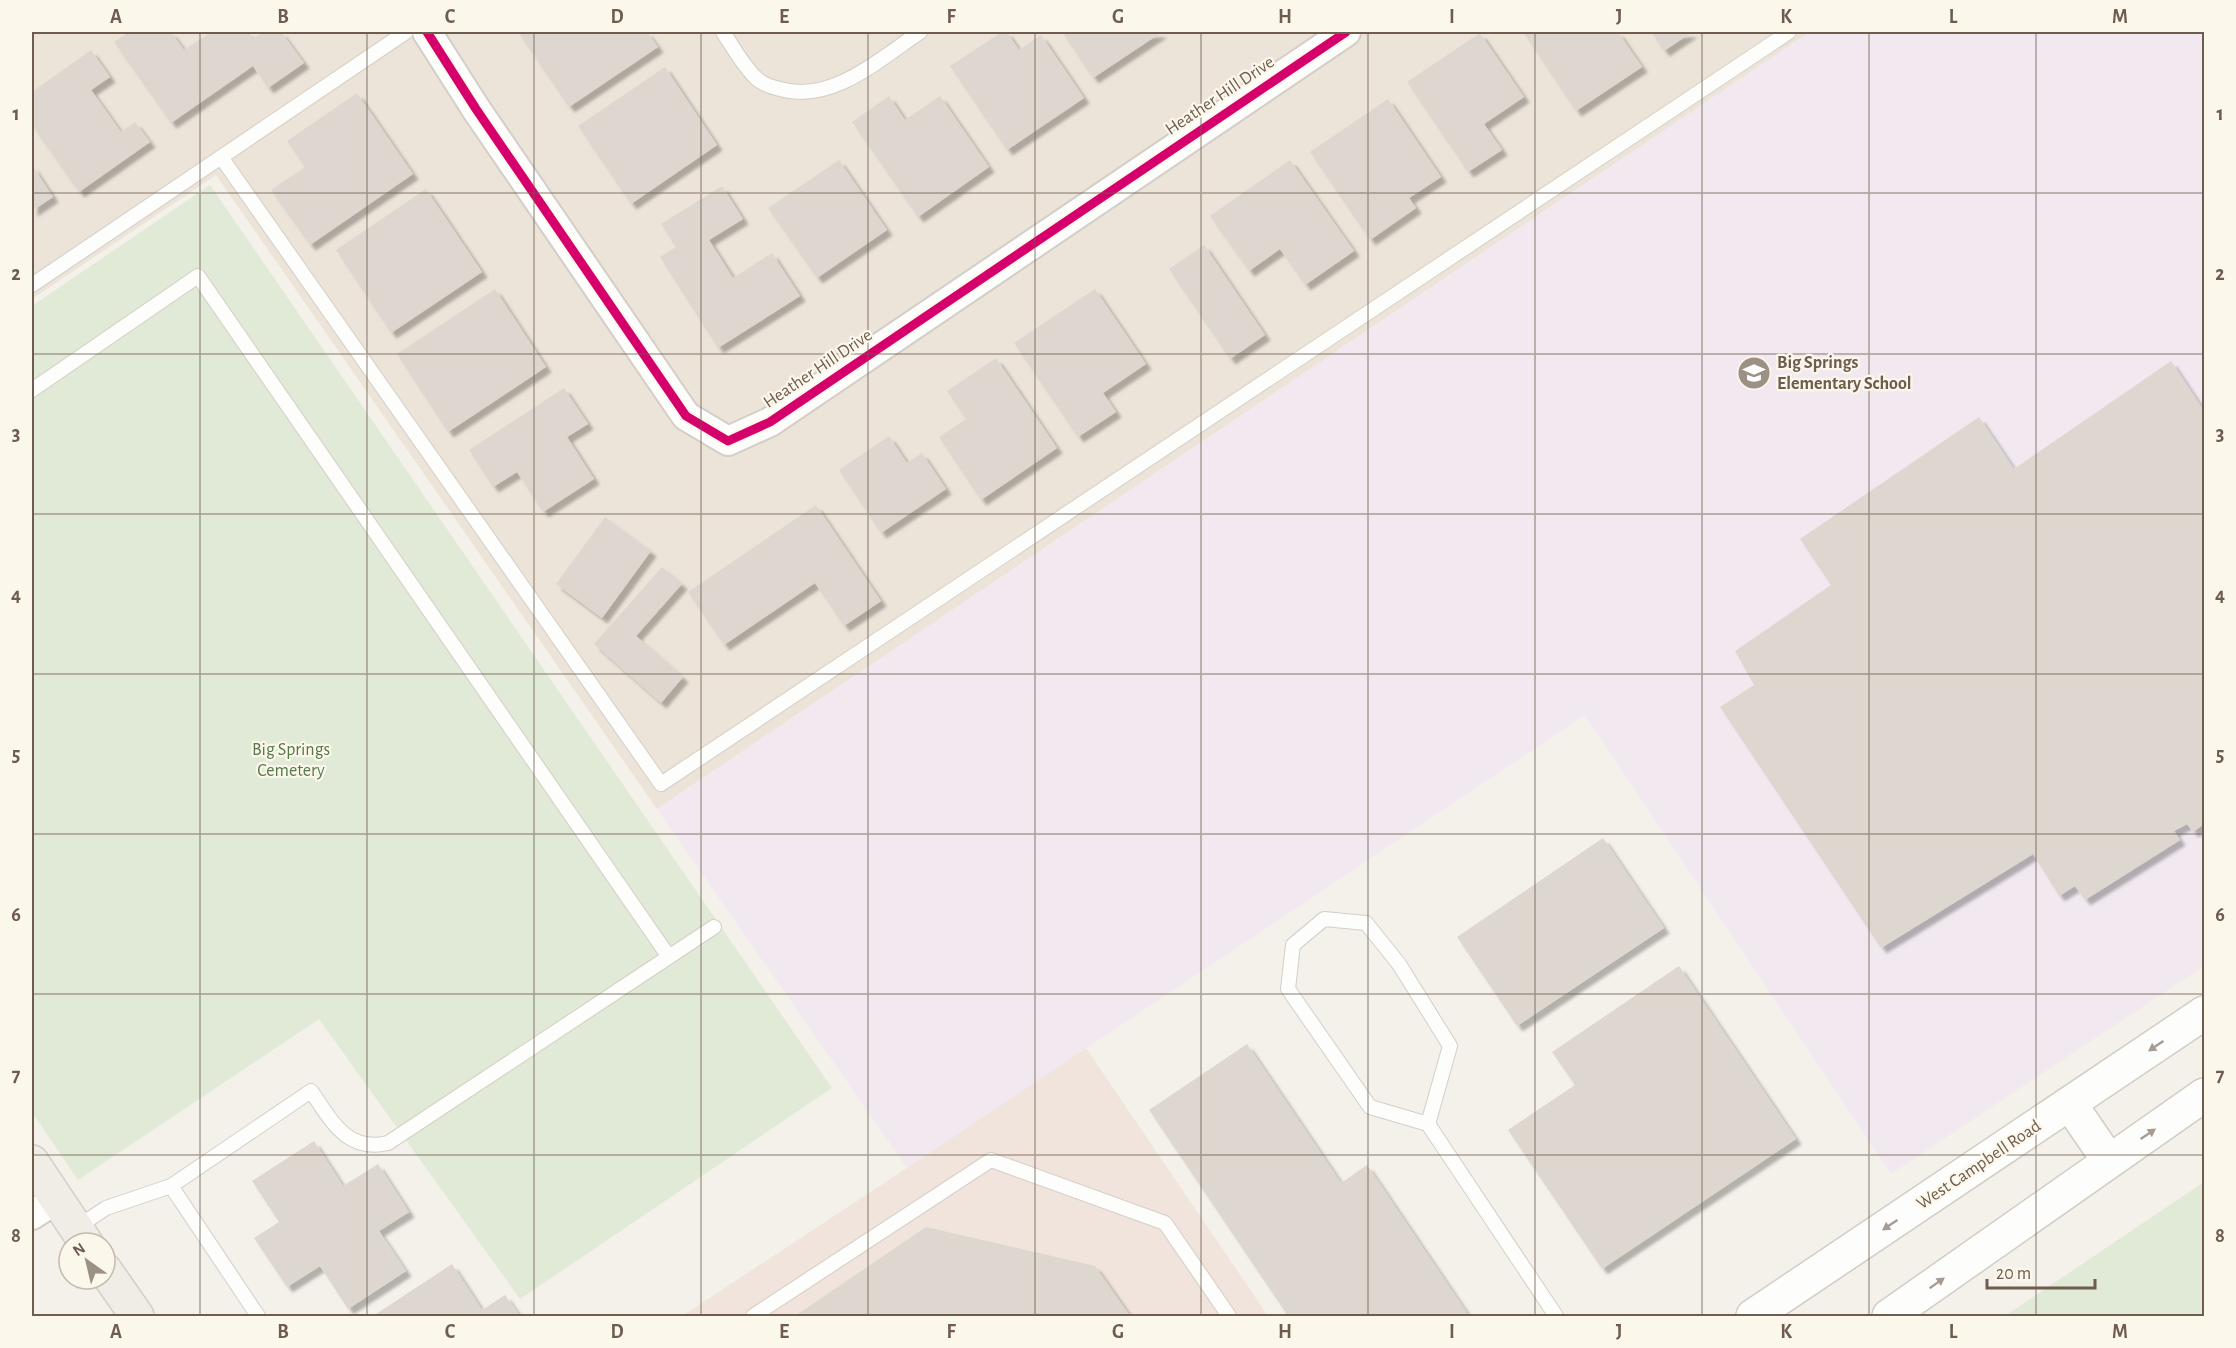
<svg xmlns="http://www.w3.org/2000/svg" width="2236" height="1348" viewBox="0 0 2236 1348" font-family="'Alegreya Sans',sans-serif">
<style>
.residential{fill:#ece4d8}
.commercial{fill:#f1e4dc}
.education{fill:#f2e9f0}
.green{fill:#e0ead6}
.building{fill:#ddd7d0;filter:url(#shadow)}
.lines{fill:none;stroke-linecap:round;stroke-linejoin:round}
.lane-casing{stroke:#d3cec8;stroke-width:16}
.street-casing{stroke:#d3cec8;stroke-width:32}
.secondary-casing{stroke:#d2cdc5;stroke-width:36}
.primary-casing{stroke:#d3cdc7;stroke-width:36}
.lane{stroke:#fdfdfc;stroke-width:14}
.street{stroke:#fdfdfc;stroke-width:28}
.secondary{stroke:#fdfdfc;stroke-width:33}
.primary{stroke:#f0ede6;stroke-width:33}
.cycleway-casing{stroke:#fcf7eb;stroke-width:13}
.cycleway{stroke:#d6006c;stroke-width:9}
.oneway{fill:#a79c94}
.grid{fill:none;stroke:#6e5c4e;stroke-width:1.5;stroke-opacity:0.55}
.labels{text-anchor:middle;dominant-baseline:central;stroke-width:4.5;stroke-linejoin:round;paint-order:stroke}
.street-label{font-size:18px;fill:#6e5c4e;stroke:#fcf7eb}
.poi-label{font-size:18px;font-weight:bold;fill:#6e5c4e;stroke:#fcf7eb;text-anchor:start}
.park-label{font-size:18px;fill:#55794b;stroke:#fcf7eb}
.neatline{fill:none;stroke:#6e5c4e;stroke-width:2}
.grid-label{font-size:20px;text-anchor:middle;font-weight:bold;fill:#6e5c4e}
</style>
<defs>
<filter id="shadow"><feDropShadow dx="5.5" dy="5.5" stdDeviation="1.5" flood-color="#0004"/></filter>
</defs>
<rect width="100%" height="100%" fill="#f4f1ea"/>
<!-- residential -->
<path class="residential" d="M 32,32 L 1810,32 L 657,809 L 216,175 L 32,299 Z"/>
<!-- commercial -->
<path class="commercial" d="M 1086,1048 L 1268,1316 L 682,1316 L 907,1168 Z"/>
<!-- education -->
<path class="education" d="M 1810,32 L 2204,32 L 2204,966 L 1891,1174 L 1585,715 L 907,1168 L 657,809 Z"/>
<!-- green -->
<path class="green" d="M 210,185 L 832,1088 L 520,1299 L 319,1019 L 78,1180 L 32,1112 L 32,306 Z
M 2204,1182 L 2204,1316 L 2005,1316 Z"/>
<!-- building -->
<path class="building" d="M 129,32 L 171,32 L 184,50 L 211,32 L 248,32 L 253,39 L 263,32 L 281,32 L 304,63 L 268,88 L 253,66 L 171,123 L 114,42 Z
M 518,32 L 647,32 L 658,47 L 569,107 Z
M 1002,32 L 1007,32 L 1019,50 L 1041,35 L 1084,98 L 1007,150 L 950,66 Z
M 1062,32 L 1162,32 L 1093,78 Z
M 1523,32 L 1618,32 L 1642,67 L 1576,111 Z
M 1651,32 L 1692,32 L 1664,51 Z
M 1480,33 L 1524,97 L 1484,124 L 1502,150 L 1468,172 L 1407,82 Z
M 91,50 L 110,77 L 91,90 L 121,132 L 135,122 L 150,142 L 79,192 L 32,125 L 32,92 Z
M 665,67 L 717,145 L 631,204 L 578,126 Z
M 357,93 L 413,174 L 310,245 L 271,190 L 305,167 L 287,141 Z
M 889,96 L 905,120 L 940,96 L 989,167 L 918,217 L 852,122 Z
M 1388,99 L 1441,177 L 1409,198 L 1416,208 L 1370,240 L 1310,152 Z
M 839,160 L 887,230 L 817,278 L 768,208 Z
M 1290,160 L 1354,251 L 1305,285 L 1280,249 L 1249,271 L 1210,216 Z
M 32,165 L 53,197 L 32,211 Z
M 722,186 L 743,219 L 709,240 L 733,278 L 772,253 L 800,296 L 718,348 L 660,257 L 676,247 L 661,224 Z
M 426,189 L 482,272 L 391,333 L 336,250 Z
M 1204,245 L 1265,335 L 1230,359 L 1169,269 Z
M 495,289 L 546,367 L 448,432 L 397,354 Z
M 1095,289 L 1146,364 L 1103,393 L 1116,412 L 1078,437 L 1014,343 Z
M 996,358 L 1057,448 L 981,500 L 939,437 L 966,419 L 947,391 Z
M 2171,361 L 2204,411 L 2204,824 L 2193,832 L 2187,824 L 2174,831 L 2180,840 L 2085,900 L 2075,886 L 2059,896 L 2033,854 L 1881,948 L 1720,707 L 1754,685 L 1735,651 L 1831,585 L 1800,539 L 1979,417 L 2014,469 Z
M 564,388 L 588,424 L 567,437 L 594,479 L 543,512 L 517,472 L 493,487 L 469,450 Z
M 889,436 L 907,463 L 922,453 L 946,489 L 881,533 L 839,470 Z
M 816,505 L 881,601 L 844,626 L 815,583 L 724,645 L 688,592 Z
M 605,517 L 651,551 L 602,618 L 556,584 Z
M 662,567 L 682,584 L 636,636 L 683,677 L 661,703 L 594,644 Z
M 1603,838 L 1664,928 L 1517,1026 L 1457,937 Z
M 1679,966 L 1796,1139 L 1602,1269 L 1508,1130 L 1575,1085 L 1552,1052 Z
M 1247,1044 L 1341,1183 L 1367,1165 L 1469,1316 L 1288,1316 L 1149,1110 Z
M 314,1141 L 343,1186 L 378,1164 L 409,1212 L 379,1231 L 406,1271 L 348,1309 L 320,1266 L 287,1287 L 254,1238 L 279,1222 L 252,1181 Z
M 926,1227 L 1095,1266 L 1130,1316 L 795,1316 Z
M 452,1264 L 482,1310 L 505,1295 L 520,1316 L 373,1316 Z"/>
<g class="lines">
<defs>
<path id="lane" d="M 723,32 C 733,47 742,64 755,77 C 761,83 771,87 780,89 C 831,104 880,59 920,32
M 221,157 L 661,784 L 1789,32
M 32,285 L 406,32
M 32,390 L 198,276 L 669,957
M 1428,1124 L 1450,1046 L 1399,964 L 1366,923 L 1324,919 L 1293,945 L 1288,989 L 1370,1107 L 1428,1124 L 1556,1316
M 171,1186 L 311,1091 C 331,1120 347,1153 388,1143 L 714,927
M 76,1228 L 106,1208 L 171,1186 L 258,1316
M 753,1316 L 991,1160 L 1165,1223 L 1229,1316"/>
<path id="street" d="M 427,32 L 476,109 L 686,416 L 728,441 L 770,422 L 1346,32
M 32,1215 L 57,1199"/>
<path id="secondary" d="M 2070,1104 L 2109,1161
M 1753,1316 L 2204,1013
M 1889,1316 L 2204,1095"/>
<path id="primary" d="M 32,1162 L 86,1243
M 105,1270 L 137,1316"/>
</defs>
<!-- lane casing -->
<use href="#lane" class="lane-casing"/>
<!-- street casing -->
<use href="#street" class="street-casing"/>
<!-- secondary casing -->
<use href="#secondary" class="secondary-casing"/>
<!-- primary casing -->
<use href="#primary" class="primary-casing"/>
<!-- lane -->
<use href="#lane" class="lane"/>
<!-- street -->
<use href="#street" class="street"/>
<!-- secondary -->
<use href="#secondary" class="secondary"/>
<!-- primary -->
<use href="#primary" class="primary"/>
<defs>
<path id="cycleway" d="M 427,32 L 476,109 L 686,416 L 728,441 L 770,422 L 1346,32"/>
</defs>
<!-- cycleway casing -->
<use href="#cycleway" class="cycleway-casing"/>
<!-- cycleway -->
<use href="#cycleway" class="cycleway"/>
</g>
<!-- one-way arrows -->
<defs><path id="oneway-solid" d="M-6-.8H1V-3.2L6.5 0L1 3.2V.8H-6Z" transform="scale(1.5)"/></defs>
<g class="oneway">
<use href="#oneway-solid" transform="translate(2156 1046) rotate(146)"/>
<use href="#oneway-solid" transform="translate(2148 1134) rotate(-34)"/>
<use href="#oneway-solid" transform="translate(1890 1225) rotate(146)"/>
<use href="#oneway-solid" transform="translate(1937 1283) rotate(-35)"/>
</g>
<!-- grid -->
<path class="grid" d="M 200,32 L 200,1316M 367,32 L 367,1316M 534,32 L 534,1316M 701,32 L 701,1316M 868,32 L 868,1316M 1035,32 L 1035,1316M 1201,32 L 1201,1316M 1368,32 L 1368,1316M 1535,32 L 1535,1316M 1702,32 L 1702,1316M 1869,32 L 1869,1316M 2036,32 L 2036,1316M 32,193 L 2204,193M 32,354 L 2204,354M 32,514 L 2204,514M 32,674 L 2204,674M 32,834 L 2204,834M 32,994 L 2204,994M 32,1155 L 2204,1155"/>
<!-- icons -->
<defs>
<symbol id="school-disc" viewBox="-11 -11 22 22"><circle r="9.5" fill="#9d9085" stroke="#fcf7eb"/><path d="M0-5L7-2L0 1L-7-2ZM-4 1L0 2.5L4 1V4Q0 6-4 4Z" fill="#fff"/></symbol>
</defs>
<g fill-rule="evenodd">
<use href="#school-disc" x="1735" y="354" width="38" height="38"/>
</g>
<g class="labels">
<!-- street labels -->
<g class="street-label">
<text transform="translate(1220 96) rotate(-34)">Heather Hill Drive</text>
<text transform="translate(818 369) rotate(-34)">Heather Hill Drive</text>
<text transform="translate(1979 1165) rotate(-34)">West Campbell Road</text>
</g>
<!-- poi labels -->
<g class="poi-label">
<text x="1777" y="363">Big Springs<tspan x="1777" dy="21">Elementary School</tspan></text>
</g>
<!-- park labels -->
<g class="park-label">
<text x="291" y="750">Big Springs<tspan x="291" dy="21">Cemetery</tspan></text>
</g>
</g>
<!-- border -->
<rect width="2236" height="1348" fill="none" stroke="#fcf7eb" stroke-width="66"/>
<!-- north arrow -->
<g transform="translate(87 1261) rotate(326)"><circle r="28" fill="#fcf7eb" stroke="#c3b9ac" stroke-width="1.5"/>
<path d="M0-4.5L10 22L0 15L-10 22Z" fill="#9d9085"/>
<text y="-9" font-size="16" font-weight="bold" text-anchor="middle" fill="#6e5c4e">N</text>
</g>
<!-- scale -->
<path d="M1987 1279v9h108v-9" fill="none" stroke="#6e5c4e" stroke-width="3"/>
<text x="1996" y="1279" font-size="18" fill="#6e5c4e" stroke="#fcf7eb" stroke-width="4.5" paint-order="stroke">20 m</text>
<rect x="33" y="33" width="2170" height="1282" class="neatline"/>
<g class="grid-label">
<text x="116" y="23">A</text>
<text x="283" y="23">B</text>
<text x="450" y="23">C</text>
<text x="617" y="23">D</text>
<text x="784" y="23">E</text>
<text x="951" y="23">F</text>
<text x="1118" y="23">G</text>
<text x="1285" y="23">H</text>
<text x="1452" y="23">I</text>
<text x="1619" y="23">J</text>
<text x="1786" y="23">K</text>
<text x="1953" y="23">L</text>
<text x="2120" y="23">M</text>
<text x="16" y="120">1</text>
<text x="2220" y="120">1</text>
<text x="16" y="280">2</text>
<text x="2220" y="280">2</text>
<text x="16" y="440">3</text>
<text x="2220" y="440">3</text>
<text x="16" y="601">4</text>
<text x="2220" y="601">4</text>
<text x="16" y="761">5</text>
<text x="2220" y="761">5</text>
<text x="16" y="921">6</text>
<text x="2220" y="921">6</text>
<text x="16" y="1081">7</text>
<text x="2220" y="1081">7</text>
<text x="16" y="1242">8</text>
<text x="2220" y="1242">8</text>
<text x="116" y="1338">A</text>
<text x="283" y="1338">B</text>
<text x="450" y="1338">C</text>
<text x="617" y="1338">D</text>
<text x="784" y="1338">E</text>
<text x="951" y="1338">F</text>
<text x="1118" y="1338">G</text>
<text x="1285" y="1338">H</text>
<text x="1452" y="1338">I</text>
<text x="1619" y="1338">J</text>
<text x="1786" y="1338">K</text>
<text x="1953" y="1338">L</text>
<text x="2120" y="1338">M</text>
</g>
</svg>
